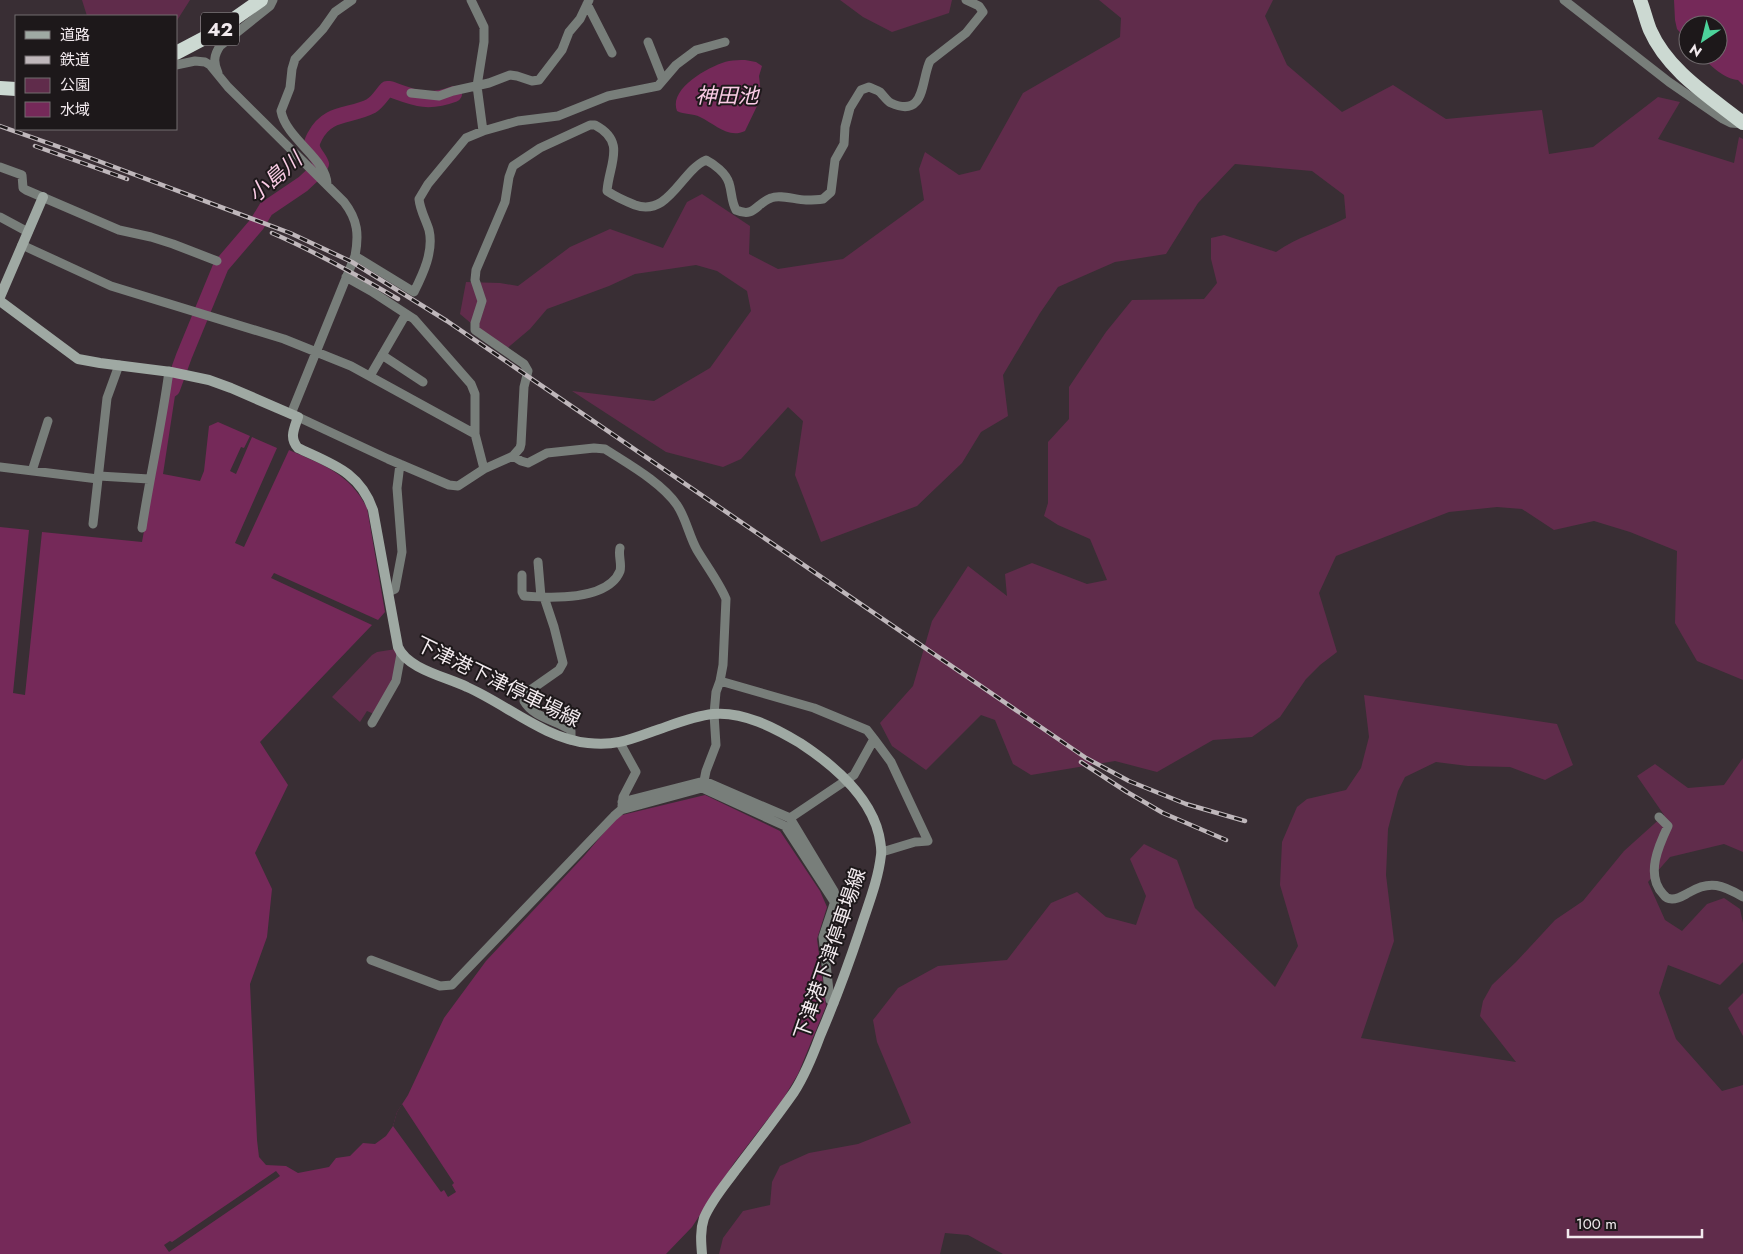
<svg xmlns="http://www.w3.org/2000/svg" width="1743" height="1254" viewBox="0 0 1743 1254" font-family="Jost,'Noto Sans JP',sans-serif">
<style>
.green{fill:#602c4b}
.water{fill:#752959}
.pier{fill:#392e34}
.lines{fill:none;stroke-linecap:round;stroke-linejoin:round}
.river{stroke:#752959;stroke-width:16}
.minor{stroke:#787e7a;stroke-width:9}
.secondary{stroke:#9fa9a3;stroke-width:10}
.trunk{stroke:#ccd9d2;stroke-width:14}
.rail-casing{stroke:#bfb7bb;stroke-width:4.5}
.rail{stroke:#1d181a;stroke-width:2.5;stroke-dasharray:8;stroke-linecap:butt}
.labels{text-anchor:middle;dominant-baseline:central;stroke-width:4;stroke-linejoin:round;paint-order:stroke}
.shield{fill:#1d181a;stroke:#b2abae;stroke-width:1}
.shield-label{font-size:19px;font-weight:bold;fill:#f2eaee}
.street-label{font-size:20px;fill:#f2eaee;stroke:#1d181a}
.water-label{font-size:21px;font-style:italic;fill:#facce5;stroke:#1d181a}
</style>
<rect width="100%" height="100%" fill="#392e34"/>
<!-- green -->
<path class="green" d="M 82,0 L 190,0 L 176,22 L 176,16 L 87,16 Z
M 840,0 L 952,0 L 949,13 L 892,32 L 863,17 Z
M 1099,0 L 1273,0 L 1265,16 L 1287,65 L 1342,112 L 1393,85 L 1446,119 L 1542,110 L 1549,154 L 1593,147 L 1658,97 L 1680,102 L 1658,139 L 1734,163 L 1739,137 L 1743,139 L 1743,680 L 1697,661 L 1675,623 L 1677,551 L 1630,532 L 1594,521 L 1554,530 L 1522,509 L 1497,507 L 1449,512 L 1336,556 L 1319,593 L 1337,652 L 1320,665 L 1306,679 L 1280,717 L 1252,737 L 1213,740 L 1157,772 L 1115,761 L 1031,775 L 1013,764 L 995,720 L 981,715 L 926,770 L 892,746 L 880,723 L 913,686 L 932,621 L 968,566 L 1007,596 L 1005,574 L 1032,563 L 1087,584 L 1107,580 L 1090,539 L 1058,525 L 1044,516 L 1048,503 L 1048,442 L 1069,419 L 1069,387 L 1106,332 L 1132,300 L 1204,299 L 1217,283 L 1211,259 L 1211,238 L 1224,235 L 1276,252 C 1297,237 1323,230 1346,218 L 1344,195 L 1312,171 L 1235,164 L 1198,203 L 1166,254 L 1115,262 L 1058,287 L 1040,313 L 1003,375 L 1008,416 L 981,432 L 962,463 L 917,506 L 821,542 L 795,475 L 803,421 L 788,407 L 741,459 L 723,467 L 666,452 L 572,391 L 654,401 L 710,368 L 751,311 L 747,291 L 717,271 L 696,265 L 635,274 L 609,286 L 547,309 L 530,329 L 504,351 L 460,314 L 466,282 L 500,283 L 518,286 L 570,247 L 610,229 L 663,248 L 687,202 L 702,194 L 750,226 L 749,254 L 778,269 L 843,259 L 924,200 L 919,169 L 925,152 L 959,175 L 980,170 L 1023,93 L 1120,37 L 1121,18 Z
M 396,649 C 400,676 387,693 374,714 L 367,711 L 360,722 L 332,697 L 372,655 L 377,652 Z
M 1364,695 L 1557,724 L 1573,765 L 1545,780 L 1510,767 L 1468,766 L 1436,762 L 1405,777 L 1398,791 L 1388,829 L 1386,875 L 1394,941 L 1361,1038 L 1516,1062 L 1480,1016 L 1483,1001 L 1492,985 L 1516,962 L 1555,920 L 1583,901 L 1624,851 L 1664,815 L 1637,776 L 1655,764 L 1688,788 L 1724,785 L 1743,758 L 1743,852 L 1724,844 L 1670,857 L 1648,882 L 1665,920 L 1682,931 L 1707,904 L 1724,898 L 1740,909 L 1743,923 L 1743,962 L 1720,985 L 1668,965 L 1659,993 L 1676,1039 L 1722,1091 L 1743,1085 L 1743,1254 L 1003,1254 L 968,1235 L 945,1233 L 940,1254 L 719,1254 L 723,1238 L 743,1211 L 770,1205 L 772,1182 L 780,1166 L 809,1153 L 858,1144 L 911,1123 L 877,1042 L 873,1020 L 898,988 L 938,966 L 1007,960 L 1051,903 L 1077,892 L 1106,917 L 1136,925 L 1146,896 L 1130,859 L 1144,844 L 1177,860 L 1195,908 L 1275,987 L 1298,946 L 1280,885 L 1282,842 L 1297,807 L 1307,799 L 1346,790 L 1361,768 L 1369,737 Z
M 1743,993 L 1743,1036 L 1728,1008 Z"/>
<!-- water -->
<path class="water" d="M 1674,0 L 1743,0 L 1743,85 L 1738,80 C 1727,80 1707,65 1703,55 L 1718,55 L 1718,25 L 1688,25 L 1688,41 L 1677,29 L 1675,20 Z
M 745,60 L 756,62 L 762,66 L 759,76 L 761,94 L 758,104 L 745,131 C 728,139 715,124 700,117 C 693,113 684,115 677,111 C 668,88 711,65 729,61 C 734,60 740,60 745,60 Z
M 172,375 L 178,376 L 163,474 L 200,481 L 204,471 L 209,426 L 218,422 L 250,436 L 244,448 L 241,447 L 230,471 L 236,474 L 252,437 L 277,448 L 235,543 L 244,547 L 289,450 C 323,465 349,473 367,508 L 385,612 L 378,620 L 274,573 L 271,578 L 372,625 L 260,742 L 288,785 L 255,853 L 272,889 L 267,937 L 250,984 L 257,1140 L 259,1157 L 266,1165 L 286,1166 L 298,1173 L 329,1167 L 336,1158 L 350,1156 L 363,1143 L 375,1144 L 386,1136 L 393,1126 L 397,1112 L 408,1095 L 444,1018 L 486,961 L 585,855 L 618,816 L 705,795 L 780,831 L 820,891 L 827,907 L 817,939 L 826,1006 L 798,1074 L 783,1099 L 734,1163 L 692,1227 L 666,1254 L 0,1254 L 0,527 L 29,530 L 13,693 L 25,695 L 42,532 L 142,542 Z"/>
<!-- pier -->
<path class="pier" d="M 402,1104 L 454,1183 L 452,1185 L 456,1192 L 448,1197 L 444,1190 L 441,1192 L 393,1126 L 397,1112 Z
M 276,1171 L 280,1176 L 169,1252 L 164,1245 L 170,1241 L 172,1242 Z"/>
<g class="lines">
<!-- river -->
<path class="river" d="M 172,389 L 184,356 L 221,266 L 257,224 L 266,209 L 303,184 L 318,170 L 321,164 C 319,158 313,153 312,147 C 311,143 313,140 315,136 C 328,111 350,117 371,106 C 378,102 382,94 387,89 L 390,89 C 415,98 427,104 454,94"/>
<!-- minor -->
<path class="minor" d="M 471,0 L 484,27 L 484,42 L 477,86 L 483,131
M 1564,0 L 1669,82 L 1723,119 L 1731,123 L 1743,124
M 587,4 L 612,53
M 648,42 L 663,80
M 176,65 L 195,61 L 205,62 L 210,65 L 228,87 L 344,202 C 358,220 359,235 355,256 L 291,414
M 218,73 C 213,62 214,55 220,46 L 270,6 L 273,0
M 411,93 L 439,96 L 453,91 L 489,83 L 510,75 L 517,76 L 532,81 L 539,80 L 562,50 L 569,32 L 580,19 L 589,0
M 0,167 L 22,175 L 23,188 L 26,190 L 119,230 L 151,237 L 173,244 L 217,261
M 327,185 C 328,160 286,139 281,111 L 290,88 L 292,69 L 295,59 L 323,29 L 335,12 L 352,0
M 0,217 L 28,232
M 22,245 L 111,286 L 284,339 L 351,366 L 475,434
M 355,256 L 414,292 C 423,274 434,251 429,230 C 426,220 420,210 419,199 L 428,184 L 466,138 L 483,131 L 518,121 L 558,116 L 608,96 L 658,86 L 676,65 L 696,50 L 725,42
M 346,277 L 371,291 L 414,319 L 471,384 L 475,394 L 475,434 L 484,469
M 382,355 L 423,382
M 370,376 L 406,314
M 298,417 L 388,459 L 449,485 L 458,486 L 484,469 L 513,456 L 521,461 L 528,463 L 547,453 L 594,448 L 605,449 C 628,464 661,482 677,505 C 686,518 689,536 697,550 C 706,565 720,584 726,599 L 723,665 L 720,681 L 716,692 L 714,714 L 716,745 L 706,771 L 704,781 L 622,802
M 513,456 L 520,448 L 521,444 L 524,387 L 528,371 L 524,364 L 475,330 L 475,323 L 482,301 L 475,280 L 476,270 L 505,202 L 509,177 L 513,166 L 540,148 L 590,125 L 595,125 C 627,142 609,164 607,191 C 616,197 625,201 635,205 C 669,217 681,171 706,160 C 714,164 726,173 729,183 C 732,192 731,201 736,210 C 755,218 755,204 771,198 C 780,194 796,200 806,200 C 812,200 817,200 823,199 L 831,192 L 835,160 L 844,144 L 845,127 L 850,108 L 861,90 L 869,87 C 873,89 877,90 880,92 C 884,96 887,101 891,103 C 926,119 921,79 930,61 L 966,33 L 983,12 L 979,6 L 966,0
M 0,467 L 98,479
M 32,471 L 48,421
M 99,476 L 149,479
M 93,524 L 107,398 L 119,365
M 142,528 C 150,475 162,424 169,371
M 538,562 L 541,597
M 522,575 L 522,592 L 524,596 C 549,598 608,601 620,571 C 622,564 618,555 620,548
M 388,592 L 395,589 L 402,552 L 397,488 L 400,464
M 544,597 L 554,627 L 563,663 L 559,670 L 529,691 L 526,695 L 524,701 C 533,717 555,720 569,729 L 571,731 L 571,740
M 720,681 L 814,708 L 867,730 L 874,739
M 372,723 L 396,681 L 401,654
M 620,743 L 636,772 L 623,797 L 622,806
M 704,781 L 790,818 L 834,891 L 836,898 L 823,937 L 830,1000 L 834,1003
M 1659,817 L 1668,826 C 1659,845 1645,875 1663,894 C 1665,897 1668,899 1672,899 C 1679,899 1684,895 1690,892 C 1710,880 1723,885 1743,897
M 790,818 L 854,775 L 874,739 L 891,762 L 928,841 L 915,842 L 882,852
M 371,960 L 440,986 L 452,985 L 614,816 L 621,810 L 702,788 L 785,826 L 835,903"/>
<!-- secondary -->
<path class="secondary" d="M 0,297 L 43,197
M 0,301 L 78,359 L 100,363 L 171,372 L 209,380 L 231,388 L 298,417 C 294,429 289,438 298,448 C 332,464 360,472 373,510 L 398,647 C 407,669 447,677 467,687 C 506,704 545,739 588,743 C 615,746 629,740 654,731 C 672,725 693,716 713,714 C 743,711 775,728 800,743 C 832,764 870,796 879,835 C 880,841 882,849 881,855 C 878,881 868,905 860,930 C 848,966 835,1001 820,1036 C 813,1055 805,1075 794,1092 C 775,1119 755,1145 735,1171 C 724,1186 711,1201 704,1218 C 700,1230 701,1242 702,1254"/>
<!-- trunk -->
<path class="trunk" d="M 1640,0 C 1644,10 1646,20 1650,30 C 1668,71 1709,96 1743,123
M 176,53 L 214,33 L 261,0
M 0,88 L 16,89"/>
<defs>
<path id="rail" d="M 0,126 L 85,156 L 290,233 L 352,262 L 447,321 L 1086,758 L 1129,781 L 1186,804 L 1245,821
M 35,146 L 127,179
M 272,233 C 316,252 357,275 398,299
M 1081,762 L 1127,792 L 1163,813 L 1226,840"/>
</defs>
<!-- rail casing -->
<use href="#rail" class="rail-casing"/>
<!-- rail -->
<use href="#rail" class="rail"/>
</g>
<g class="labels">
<!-- shield labels -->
<rect class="shield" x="201" y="12.5" width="38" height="33" rx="4"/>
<g class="shield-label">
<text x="220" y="29">42</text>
</g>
<!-- street labels -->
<g class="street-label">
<text transform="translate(498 682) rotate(26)">下津港下津停車場線</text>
<text transform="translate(830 954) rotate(-71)">下津港下津停車場線</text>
</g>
<!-- water labels -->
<g class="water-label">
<text x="727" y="96">神田池</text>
<text transform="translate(275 177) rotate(-41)">小島川</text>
</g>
</g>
<!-- legend -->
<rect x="15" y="15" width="162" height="115" fill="#1d181a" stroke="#726c6f"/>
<rect x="25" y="31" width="25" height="8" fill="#9fa9a3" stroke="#726c6f"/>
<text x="60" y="40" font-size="15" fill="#f2eaee">道路</text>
<rect x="25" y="56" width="25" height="8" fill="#bfb7bb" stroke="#726c6f"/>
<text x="60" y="65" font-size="15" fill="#f2eaee">鉄道</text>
<rect x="25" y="78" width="25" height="15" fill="#602c4b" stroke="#726c6f"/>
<text x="60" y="90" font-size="15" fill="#f2eaee">公園</text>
<rect x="25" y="102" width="25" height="15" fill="#752959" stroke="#726c6f"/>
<text x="60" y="115" font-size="15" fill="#f2eaee">水域</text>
<!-- north arrow -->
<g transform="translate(1703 40) rotate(215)"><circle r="24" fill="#1d181a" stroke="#726c6f"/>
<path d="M0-4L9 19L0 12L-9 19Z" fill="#4cd39b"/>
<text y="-8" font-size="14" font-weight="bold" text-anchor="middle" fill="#f2eaee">N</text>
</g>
<!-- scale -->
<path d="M1568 1229v8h134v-8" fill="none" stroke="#f2eaee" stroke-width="2.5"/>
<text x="1576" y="1229" font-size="15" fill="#f2eaee" stroke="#1d181a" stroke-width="4" paint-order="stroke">100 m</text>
</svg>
